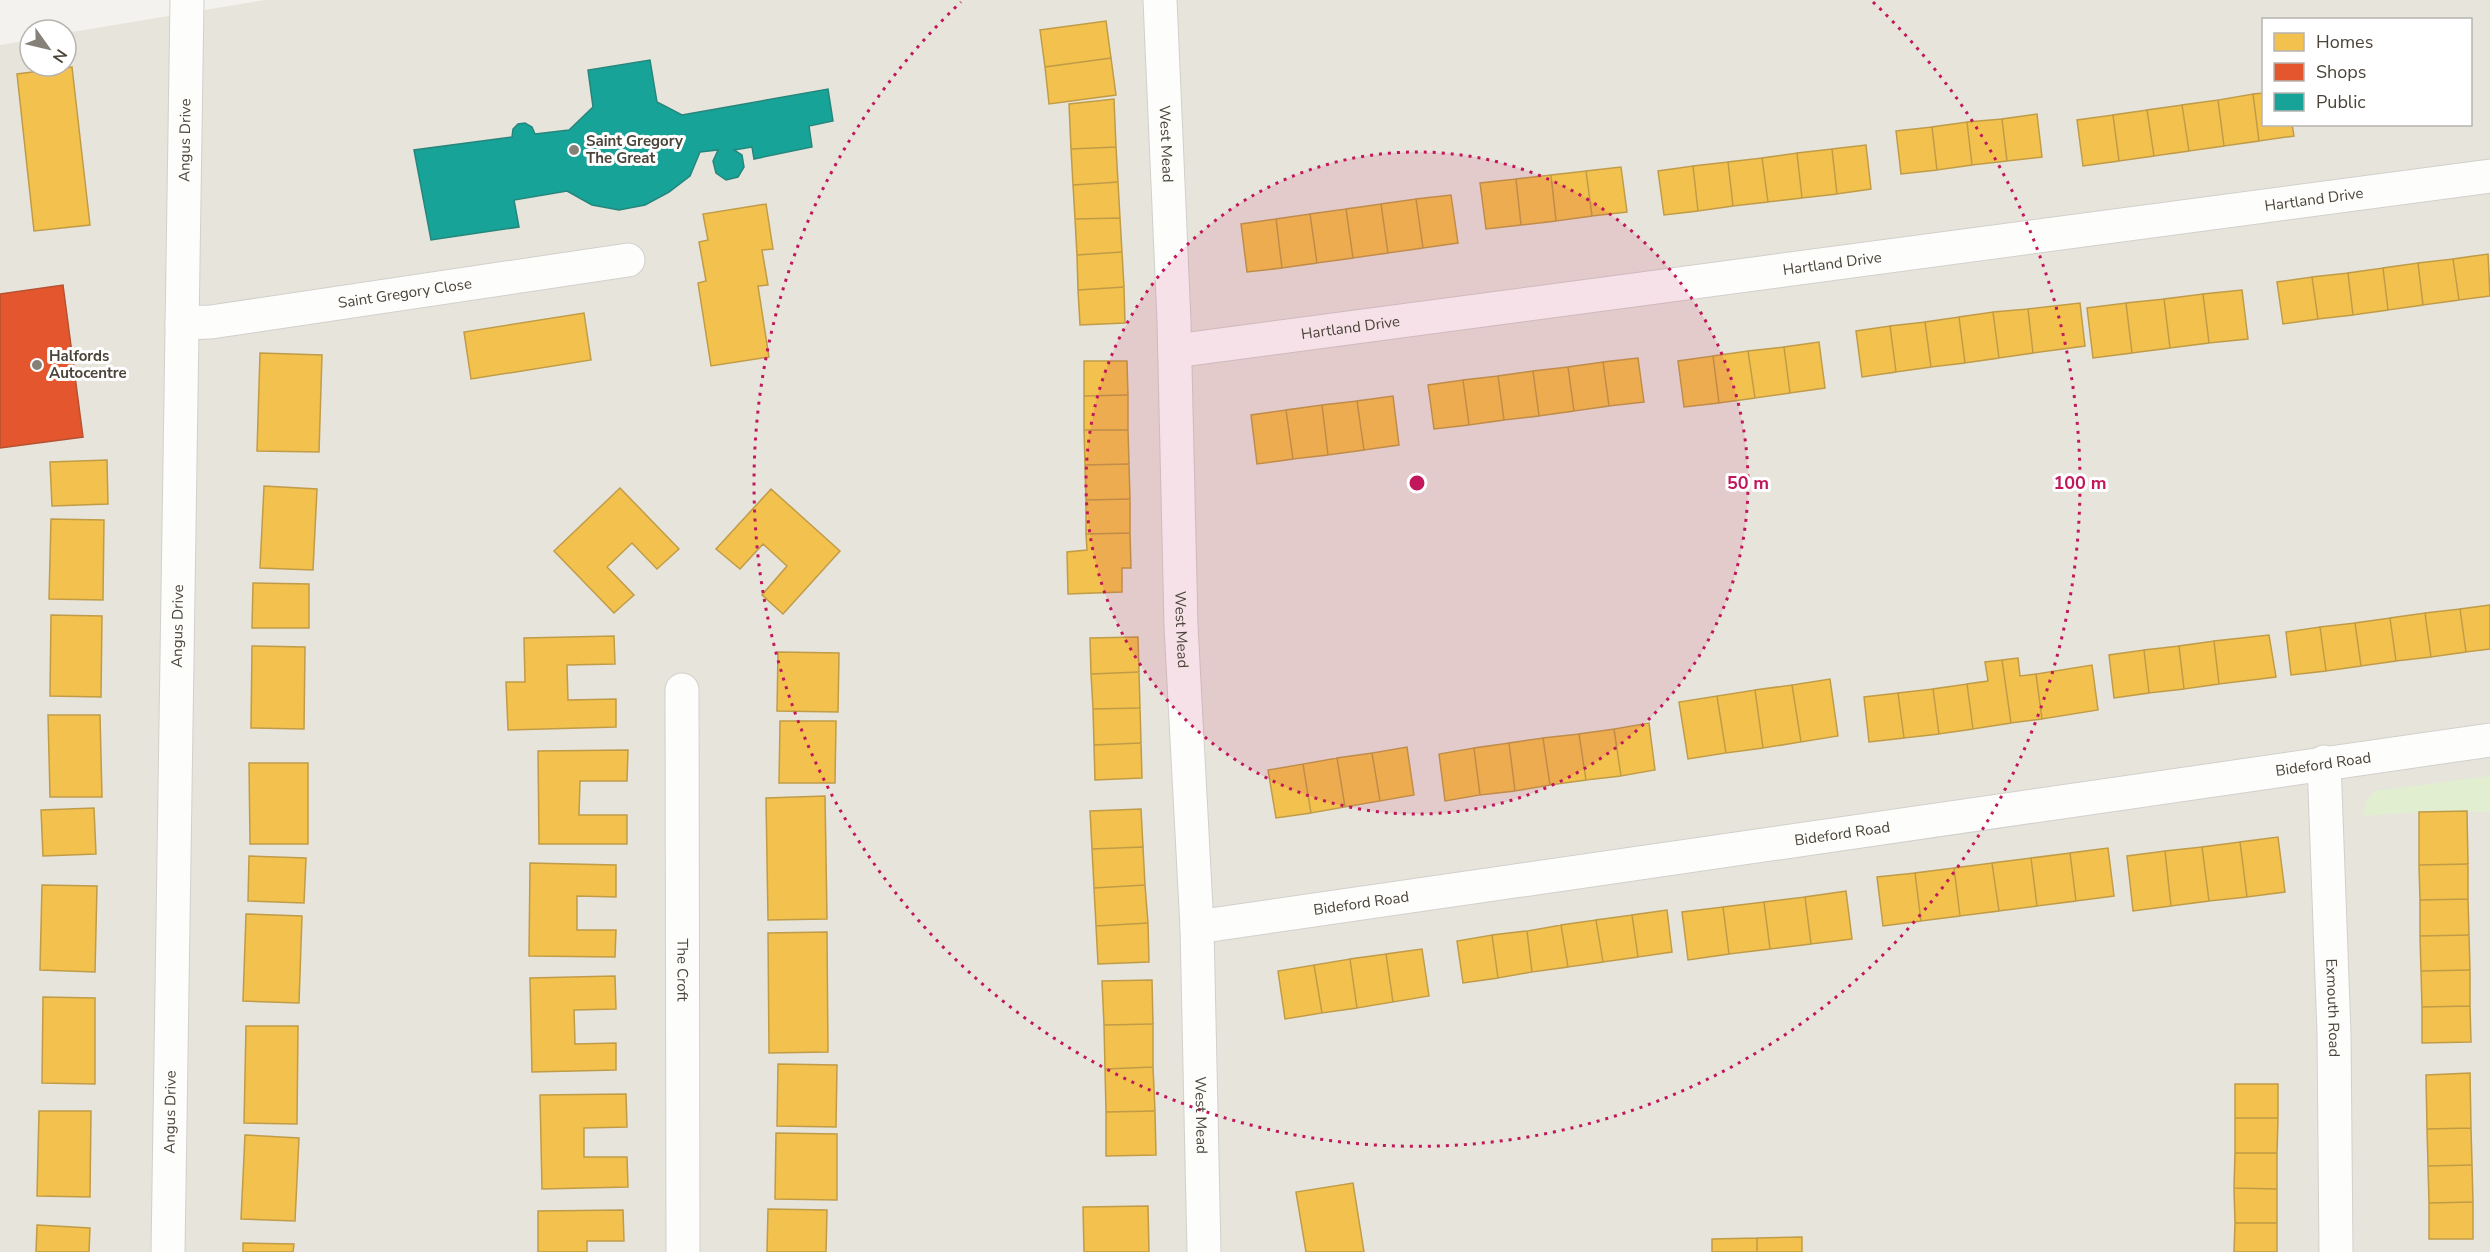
<svg xmlns="http://www.w3.org/2000/svg" width="2490" height="1252" viewBox="0 0 2490 1252" font-family="'Nunito Sans',sans-serif">
<style>
.residential{fill:#e7e4dc;fill-rule:evenodd}
.green{fill:#e1eecf}
.homes{fill:#f2c14e;stroke:#c09c48;stroke-width:1.5}
.shops{fill:#e4572e;stroke:#b65131;stroke-width:1.5}
.public{fill:#17a398;stroke:#27867c;stroke-width:1.5}
.lines{fill:none;stroke-linecap:round;stroke-linejoin:round}
.minor-casing{stroke:#d2d0cb;stroke-width:35}
.minor{stroke:#fdfdfc;stroke-width:33}
.ring{fill:none;stroke:#c2185b;stroke-width:3;stroke-dasharray:3 6}
.poi-dot{fill:#868178;stroke:#fff;stroke-width:2}
.labels{text-anchor:middle;dominant-baseline:central;stroke-width:6;stroke-linejoin:round;paint-order:stroke}
.street-label{font-size:15px;fill:#4b4439;stroke:#fff}
.poi-label{font-size:15px;font-weight:bold;fill:#4b4439;stroke:#fff;text-anchor:start}
.centre{fill:#c2185b;stroke:#fff;stroke-width:3}
.ring-label{font-size:18px;text-anchor:middle;font-weight:bold;fill:#c2185b;stroke:#fff;stroke-width:6;stroke-linejoin:round;paint-order:stroke}
</style>
<rect width="100%" height="100%" fill="#f4f2ee"/>
<!-- residential -->
<path class="residential" d="M 265,0 L 2490,0 L 2490,1252 L 0,1252 L 0,45 L 30,40 L 30,66 L 66,66 L 66,33 ZM 2264,20 L 2470,20 L 2470,124 L 2264,124 Z"/>
<!-- green -->
<path class="green" d="M 2490,776 L 2490,812 L 2419,812 L 2363,816 L 2366,802 L 2374,791 Z"/>
<!-- homes -->
<path class="homes" d="M 1106,21 L 1111,58 L 1045,67 L 1040,30 Z
M 1111,58 L 1116,95 L 1049,104 L 1045,67 Z
M 72,67 L 90,225 L 34,231 L 17,74 Z
M 2264,93 L 2264,124 L 2292,124 L 2294,136 L 2259,141 L 2253,94 Z
M 2253,94 L 2259,141 L 2224,146 L 2218,100 Z
M 1114,99 L 1116,147 L 1071,149 L 1069,104 Z
M 2218,100 L 2224,146 L 2189,151 L 2182,105 Z
M 2182,105 L 2189,151 L 2154,156 L 2147,110 Z
M 2147,110 L 2154,156 L 2119,161 L 2113,115 Z
M 2037,114 L 2042,157 L 2007,161 L 2002,119 Z
M 2113,115 L 2119,161 L 2083,166 L 2077,120 Z
M 2002,119 L 2007,161 L 1972,165 L 1967,122 Z
M 1967,122 L 1972,165 L 1937,170 L 1932,127 Z
M 1932,127 L 1937,170 L 1901,174 L 1896,131 Z
M 1866,145 L 1871,189 L 1837,194 L 1832,149 Z
M 1116,147 L 1118,182 L 1073,185 L 1071,149 Z
M 1832,149 L 1837,194 L 1802,198 L 1797,153 Z
M 1797,153 L 1802,198 L 1768,202 L 1762,158 Z
M 1762,158 L 1768,202 L 1733,206 L 1728,162 Z
M 1728,162 L 1733,206 L 1698,211 L 1693,166 Z
M 1693,166 L 1698,211 L 1664,215 L 1658,171 Z
M 1621,167 L 1627,212 L 1592,216 L 1586,171 Z
M 1586,171 L 1592,216 L 1556,221 L 1551,175 Z
M 1551,175 L 1556,221 L 1521,225 L 1516,179 Z
M 1516,179 L 1521,225 L 1486,229 L 1480,183 Z
M 1118,182 L 1120,218 L 1075,219 L 1073,185 Z
M 1451,195 L 1458,243 L 1423,248 L 1416,199 Z
M 1416,199 L 1423,248 L 1388,253 L 1381,204 Z
M 766,204 L 773,249 L 762,250 L 768,285 L 758,286 L 769,357 L 711,366 L 698,283 L 706,281 L 699,242 L 708,240 L 703,214 Z
M 1381,204 L 1388,253 L 1353,258 L 1346,209 Z
M 1346,209 L 1353,258 L 1317,263 L 1310,214 Z
M 1310,214 L 1317,263 L 1282,268 L 1276,219 Z
M 1120,218 L 1122,252 L 1077,255 L 1075,219 Z
M 1276,219 L 1282,268 L 1247,272 L 1241,224 Z
M 1122,252 L 1124,287 L 1078,290 L 1077,255 Z
M 2488,254 L 2490,296 L 2459,300 L 2453,259 Z
M 2453,259 L 2459,300 L 2423,305 L 2418,263 Z
M 2418,263 L 2423,305 L 2388,310 L 2383,268 Z
M 2383,268 L 2388,310 L 2353,315 L 2348,273 Z
M 2348,273 L 2353,315 L 2318,319 L 2312,277 Z
M 2312,277 L 2318,319 L 2283,324 L 2277,282 Z
M 1124,287 L 1125,323 L 1080,325 L 1078,290 Z
M 2242,290 L 2248,339 L 2209,343 L 2203,294 Z
M 2203,294 L 2209,343 L 2170,348 L 2164,299 Z
M 2164,299 L 2170,348 L 2132,353 L 2126,303 Z
M 2080,303 L 2085,346 L 2033,353 L 2028,309 Z
M 2126,303 L 2132,353 L 2093,358 L 2087,308 Z
M 2028,309 L 2033,353 L 1999,358 L 1993,312 Z
M 1993,312 L 1999,358 L 1965,363 L 1959,317 Z
M 584,313 L 591,360 L 471,379 L 464,332 Z
M 1959,317 L 1965,363 L 1931,367 L 1925,322 Z
M 1925,322 L 1931,367 L 1896,372 L 1890,326 Z
M 1890,326 L 1896,372 L 1862,377 L 1856,331 Z
M 1819,342 L 1825,388 L 1790,393 L 1784,347 Z
M 1784,347 L 1790,393 L 1755,398 L 1748,351 Z
M 1748,351 L 1755,398 L 1719,403 L 1713,356 Z
M 260,353 L 322,355 L 319,452 L 257,451 Z
M 1713,356 L 1719,403 L 1684,407 L 1678,361 Z
M 1638,358 L 1644,402 L 1609,406 L 1603,362 Z
M 1084,361 L 1127,361 L 1128,395 L 1084,396 Z
M 1603,362 L 1609,406 L 1574,411 L 1568,367 Z
M 1568,367 L 1574,411 L 1539,416 L 1533,371 Z
M 1533,371 L 1539,416 L 1504,420 L 1498,376 Z
M 1498,376 L 1504,420 L 1469,425 L 1463,380 Z
M 1463,380 L 1469,425 L 1434,429 L 1428,385 Z
M 1128,395 L 1128,430 L 1084,430 L 1084,396 Z
M 1393,396 L 1399,445 L 1364,450 L 1357,401 Z
M 1357,401 L 1364,450 L 1328,455 L 1322,405 Z
M 1322,405 L 1328,455 L 1293,459 L 1286,410 Z
M 1286,410 L 1293,459 L 1257,464 L 1251,415 Z
M 1084,430 L 1128,430 L 1129,464 L 1085,465 Z
M 107,460 L 108,504 L 52,506 L 50,462 Z
M 1129,464 L 1130,499 L 1086,500 L 1085,465 Z
M 264,486 L 317,489 L 313,570 L 260,568 Z
M 620,488 L 679,549 L 657,569 L 632,543 L 607,567 L 634,595 L 614,613 L 554,551 Z
M 771,489 L 840,551 L 783,614 L 762,595 L 787,566 L 763,544 L 740,569 L 716,549 Z
M 1130,499 L 1130,533 L 1086,534 L 1086,500 Z
M 51,519 L 104,520 L 103,600 L 49,599 Z
M 1130,533 L 1131,568 L 1122,568 L 1122,592 L 1068,594 L 1067,552 L 1087,550 L 1086,534 Z
M 253,583 L 309,584 L 309,628 L 252,628 Z
M 2490,605 L 2490,649 L 2466,652 L 2460,609 Z
M 2460,609 L 2466,652 L 2431,657 L 2425,613 Z
M 2425,613 L 2431,657 L 2396,661 L 2390,618 Z
M 51,615 L 102,616 L 101,697 L 50,696 Z
M 2390,618 L 2396,661 L 2361,666 L 2355,623 Z
M 2355,623 L 2361,666 L 2326,671 L 2320,627 Z
M 2320,627 L 2326,671 L 2291,675 L 2286,632 Z
M 2269,635 L 2276,677 L 2219,684 L 2214,641 Z
M 614,636 L 615,664 L 567,665 L 568,700 L 616,699 L 616,727 L 508,730 L 506,682 L 525,682 L 524,638 Z
M 1138,637 L 1139,672 L 1091,674 L 1090,638 Z
M 2214,641 L 2219,684 L 2184,689 L 2179,646 Z
M 252,646 L 305,647 L 304,729 L 251,728 Z
M 2179,646 L 2184,689 L 2149,693 L 2144,650 Z
M 2144,650 L 2149,693 L 2114,698 L 2109,655 Z
M 778,652 L 839,653 L 838,712 L 777,711 Z
M 2018,658 L 2020,676 L 2036,674 L 2042,719 L 2011,723 L 2002,660 Z
M 2002,660 L 2011,723 L 1973,729 L 1967,684 L 1988,681 L 1985,662 Z
M 2092,665 L 2098,710 L 2042,719 L 2036,674 Z
M 1139,672 L 1140,708 L 1093,709 L 1091,674 Z
M 1830,679 L 1838,736 L 1801,742 L 1792,685 Z
M 1967,684 L 1973,729 L 1939,734 L 1933,689 Z
M 1792,685 L 1801,742 L 1763,748 L 1755,690 Z
M 1933,689 L 1939,734 L 1904,738 L 1898,693 Z
M 1755,690 L 1763,748 L 1726,753 L 1717,696 Z
M 1898,693 L 1904,738 L 1869,742 L 1864,697 Z
M 1717,696 L 1726,753 L 1688,759 L 1679,702 Z
M 1140,708 L 1141,743 L 1094,745 L 1093,709 Z
M 48,715 L 100,715 L 102,797 L 50,797 Z
M 780,721 L 836,721 L 835,783 L 779,783 Z
M 1649,723 L 1655,770 L 1621,776 L 1614,729 Z
M 1614,729 L 1621,776 L 1586,780 L 1579,734 Z
M 1579,734 L 1586,780 L 1550,785 L 1543,738 Z
M 1543,738 L 1550,785 L 1515,791 L 1509,743 Z
M 1141,743 L 1142,778 L 1095,780 L 1094,745 Z
M 1509,743 L 1515,791 L 1480,795 L 1474,748 Z
M 1407,747 L 1414,795 L 1380,801 L 1372,753 Z
M 1474,748 L 1480,795 L 1445,801 L 1439,754 Z
M 628,750 L 627,781 L 580,781 L 579,815 L 627,815 L 627,844 L 539,844 L 538,751 Z
M 1372,753 L 1380,801 L 1345,807 L 1337,758 Z
M 1337,758 L 1345,807 L 1311,813 L 1303,764 Z
M 249,763 L 308,763 L 308,844 L 250,844 Z
M 1303,764 L 1311,813 L 1276,818 L 1268,770 Z
M 825,796 L 827,919 L 768,920 L 766,798 Z
M 94,808 L 96,854 L 43,856 L 41,810 Z
M 1141,809 L 1143,847 L 1092,849 L 1090,811 Z
M 2467,811 L 2468,864 L 2419,865 L 2419,812 Z
M 2278,837 L 2285,892 L 2247,897 L 2240,842 Z
M 2240,842 L 2247,897 L 2209,901 L 2202,847 Z
M 1143,847 L 1145,885 L 1094,888 L 1092,849 Z
M 2202,847 L 2209,901 L 2171,906 L 2165,851 Z
M 2108,848 L 2114,896 L 2076,901 L 2070,853 Z
M 2165,851 L 2171,906 L 2133,911 L 2127,856 Z
M 2070,853 L 2076,901 L 2037,906 L 2031,858 Z
M 249,856 L 306,858 L 304,903 L 248,901 Z
M 2031,858 L 2037,906 L 1999,911 L 1992,863 Z
M 530,863 L 616,865 L 616,897 L 577,896 L 577,930 L 616,930 L 615,957 L 529,956 Z
M 1992,863 L 1999,911 L 1960,916 L 1954,868 Z
M 2468,864 L 2468,899 L 2420,900 L 2419,865 Z
M 1954,868 L 1960,916 L 1921,921 L 1915,873 Z
M 1915,873 L 1921,921 L 1883,926 L 1877,877 Z
M 42,885 L 97,886 L 95,972 L 40,970 Z
M 1145,885 L 1148,923 L 1096,926 L 1094,888 Z
M 1846,891 L 1852,939 L 1811,944 L 1805,897 Z
M 1805,897 L 1811,944 L 1770,949 L 1764,902 Z
M 2468,899 L 2469,935 L 2420,936 L 2420,900 Z
M 1764,902 L 1770,949 L 1729,954 L 1723,907 Z
M 1723,907 L 1729,954 L 1688,960 L 1682,912 Z
M 1667,910 L 1672,952 L 1638,957 L 1632,915 Z
M 246,914 L 302,916 L 299,1003 L 243,1001 Z
M 1632,915 L 1638,957 L 1603,962 L 1596,920 Z
M 1596,920 L 1603,962 L 1568,967 L 1561,925 Z
M 1148,923 L 1149,962 L 1098,964 L 1096,926 Z
M 1561,925 L 1568,967 L 1532,972 L 1527,931 Z
M 1527,931 L 1532,972 L 1498,978 L 1492,935 Z
M 827,932 L 828,1052 L 769,1053 L 768,933 Z
M 1492,935 L 1498,978 L 1463,983 L 1457,941 Z
M 2469,935 L 2470,970 L 2421,971 L 2420,936 Z
M 1422,949 L 1429,996 L 1393,1002 L 1386,954 Z
M 1386,954 L 1393,1002 L 1357,1008 L 1350,959 Z
M 1350,959 L 1357,1008 L 1322,1013 L 1314,965 Z
M 1314,965 L 1322,1013 L 1285,1019 L 1278,971 Z
M 2470,970 L 2470,1006 L 2422,1007 L 2421,971 Z
M 615,976 L 616,1009 L 574,1010 L 575,1044 L 616,1043 L 616,1070 L 532,1072 L 530,978 Z
M 1152,980 L 1153,1024 L 1104,1025 L 1102,981 Z
M 43,997 L 95,998 L 95,1084 L 42,1083 Z
M 2470,1006 L 2471,1042 L 2422,1043 L 2422,1007 Z
M 1153,1024 L 1153,1067 L 1105,1069 L 1104,1025 Z
M 246,1026 L 298,1026 L 297,1124 L 244,1123 Z
M 778,1064 L 837,1065 L 836,1127 L 777,1126 Z
M 1153,1067 L 1155,1111 L 1106,1112 L 1105,1069 Z
M 2470,1073 L 2471,1128 L 2427,1129 L 2426,1075 Z
M 2235,1084 L 2278,1084 L 2278,1118 L 2235,1118 Z
M 626,1094 L 627,1127 L 584,1128 L 584,1157 L 627,1157 L 628,1187 L 542,1189 L 540,1095 Z
M 39,1111 L 91,1111 L 90,1197 L 37,1196 Z
M 1155,1111 L 1156,1155 L 1106,1156 L 1106,1112 Z
M 2235,1118 L 2278,1118 L 2277,1153 L 2235,1153 Z
M 2471,1128 L 2472,1165 L 2428,1166 L 2427,1129 Z
M 776,1133 L 837,1134 L 837,1200 L 775,1199 Z
M 245,1135 L 299,1138 L 295,1221 L 241,1219 Z
M 2235,1153 L 2277,1153 L 2277,1189 L 2234,1188 Z
M 2472,1165 L 2473,1202 L 2429,1203 L 2428,1166 Z
M 1353,1183 L 1364,1252 L 1306,1252 L 1296,1192 Z
M 2234,1188 L 2277,1189 L 2277,1223 L 2235,1223 Z
M 2473,1202 L 2473,1239 L 2429,1239 L 2429,1203 Z
M 1148,1206 L 1149,1252 L 1084,1252 L 1083,1207 Z
M 768,1209 L 827,1210 L 826,1252 L 767,1252 Z
M 623,1210 L 624,1241 L 587,1241 L 587,1252 L 538,1252 L 538,1211 Z
M 2235,1223 L 2277,1223 L 2277,1252 L 2234,1252 Z
M 37,1225 L 90,1228 L 89,1252 L 36,1252 Z
M 1802,1237 L 1802,1252 L 1757,1252 L 1757,1238 Z
M 1757,1238 L 1757,1252 L 1712,1252 L 1712,1239 Z
M 243,1243 L 294,1244 L 293,1252 L 243,1252 Z"/>
<!-- shops -->
<path class="shops" d="M 63,285 L 83,437 L 0,448 L 0,294 Z"/>
<!-- public -->
<path class="public" d="M 650,60 L 657,102 L 682,115 L 828,89 L 833,121 L 809,126 L 812,147 L 754,159 L 752,147 L 734,150 L 742,155 L 744,167 L 738,177 L 726,180 L 716,173 L 713,161 L 718,150 L 700,152 L 690,176 L 669,192 L 645,205 L 619,210 L 592,205 L 567,191 L 514,200 L 519,227 L 431,240 L 414,150 L 512,137 L 513,129 L 518,124 L 525,123 L 532,127 L 535,134 L 569,130 L 593,107 L 588,70 Z"/>
<g class="lines">
<defs>
<g id="minor">
<path id="s1" d="M 1160,0 L 1174,321 L 1181,626 L 1197,927 L 1204,1252"/>
<path id="s2" d="M 182,323 L 211,322 L 628,260"/>
<path id="s3" d="M 1175,351 L 2490,176"/>
<path id="s4" d="M 682,690 L 683,1252"/>
<path id="s5" d="M 2324,762 L 2334,1033 L 2336,1252"/>
<path id="s6" d="M 1197,927 L 2490,740"/>
<path id="s7" d="M 168,1252 L 187,0"/>
</g>
</defs>
<!-- minor casing -->
<use href="#minor" class="minor-casing"/>
<!-- minor -->
<use href="#minor" class="minor"/>
</g>
<!-- distance rings -->
<circle cx="1417" cy="483" r="331" fill="#c2185b" fill-opacity=".12"/>
<g class="ring">
<circle cx="1417" cy="483" r="331"/>
<path d="M1873 2A663 663 0 1 1 961 2"/>
</g>
<!-- markers -->
<g class="poi-dot">
<circle cx="574" cy="150" r="6"/>
<circle cx="37" cy="365" r="6"/>
</g>
<g class="labels">
<!-- street labels -->
<g class="street-label">
<text stroke="none"><textPath href="#s7" startOffset="1112">Angus Drive</textPath></text>
<text stroke="none"><textPath href="#s1" startOffset="144">West Mead</textPath></text>
<text stroke="none"><textPath href="#s3" startOffset="1149">Hartland Drive</textPath></text>
<text stroke="none"><textPath href="#s3" startOffset="663">Hartland Drive</textPath></text>
<text stroke="none"><textPath href="#s2" startOffset="225">Saint Gregory Close</textPath></text>
<text stroke="none"><textPath href="#s3" startOffset="177">Hartland Drive</textPath></text>
<text stroke="none"><textPath href="#s7" startOffset="626">Angus Drive</textPath></text>
<text stroke="none"><textPath href="#s1" startOffset="630">West Mead</textPath></text>
<text stroke="none"><textPath href="#s6" startOffset="1138">Bideford Road</textPath></text>
<text stroke="none"><textPath href="#s6" startOffset="652">Bideford Road</textPath></text>
<text stroke="none"><textPath href="#s6" startOffset="166">Bideford Road</textPath></text>
<text stroke="none"><textPath href="#s4" startOffset="280">The Croft</textPath></text>
<text stroke="none"><textPath href="#s5" startOffset="246">Exmouth Road</textPath></text>
<text stroke="none"><textPath href="#s7" startOffset="140">Angus Drive</textPath></text>
<text stroke="none"><textPath href="#s1" startOffset="1116">West Mead</textPath></text>
</g>
<!-- poi labels -->
<g class="poi-label">
<text x="586" y="141">Saint Gregory<tspan x="586" dy="17">The Great</tspan></text>
<text x="49" y="356">Halfords<tspan x="49" dy="17">Autocentre</tspan></text>
</g>
</g>
<circle cx="1417" cy="483" r="9" class="centre"/>
<g class="ring-label">
<text x="1748" y="489">50 m</text>
<text x="2080" y="489">100 m</text>
</g>
<!-- legend -->
<rect x="2262" y="18" width="210" height="108" fill="#ffffff" stroke="#b7b4b0" stroke-width="1.5"/>
<rect x="2274" y="33" width="30" height="18" fill="#f2c14e" stroke="#b7b4b0" stroke-width="1.5"/>
<text x="2316" y="48" font-size="18" fill="#4b4439">Homes</text>
<rect x="2274" y="63" width="30" height="18" fill="#e4572e" stroke="#b7b4b0" stroke-width="1.5"/>
<text x="2316" y="78" font-size="18" fill="#4b4439">Shops</text>
<rect x="2274" y="93" width="30" height="18" fill="#17a398" stroke="#b7b4b0" stroke-width="1.5"/>
<text x="2316" y="108" font-size="18" fill="#4b4439">Public</text>
<!-- north arrow -->
<g transform="translate(48 48) rotate(124)"><circle r="28" fill="#ffffff" stroke="#b7b4b0" stroke-width="1.5"/>
<path d="M0-4.5L10 22L0 15L-10 22Z" fill="#868178"/>
<text y="-9" font-size="16" font-weight="bold" text-anchor="middle" fill="#4b4439">N</text>
</g>
</svg>
